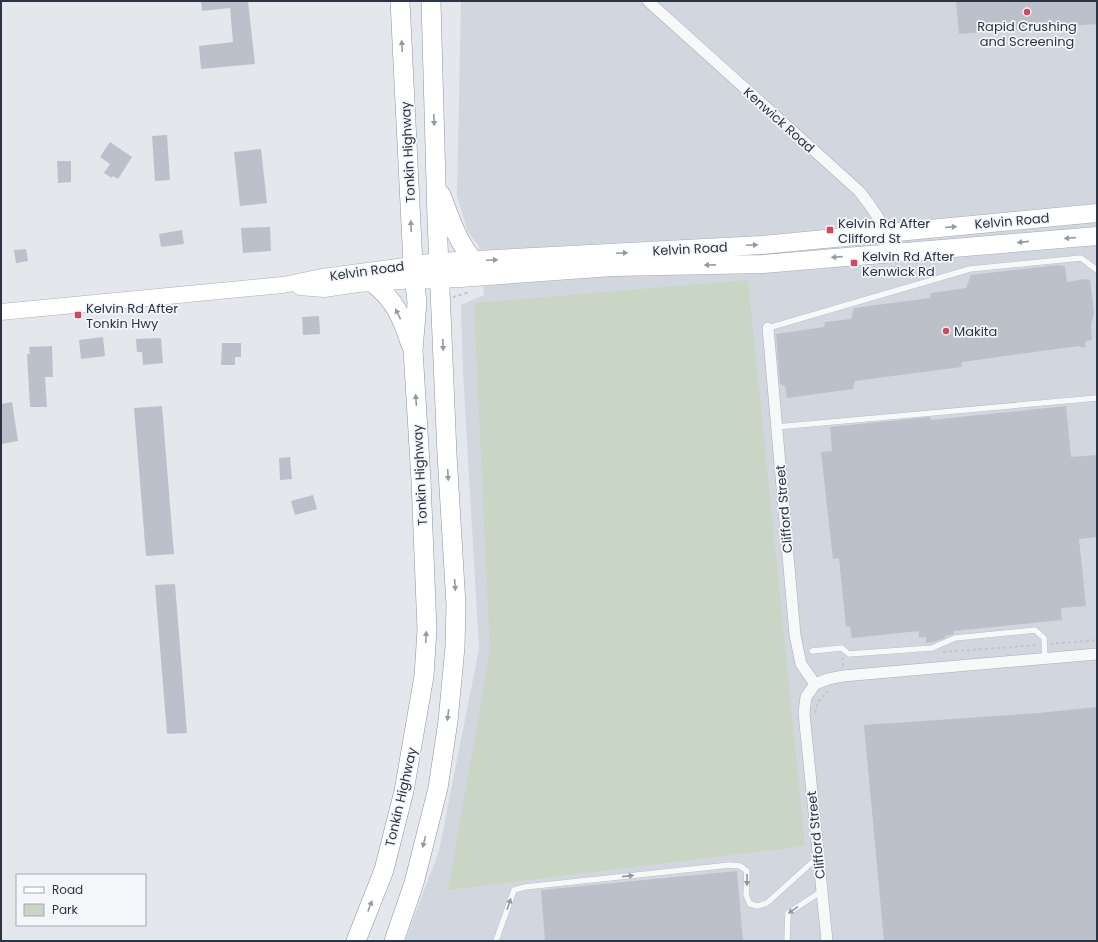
<svg xmlns="http://www.w3.org/2000/svg" width="1098" height="942" viewBox="0 0 1098 942" font-family="Poppins,sans-serif">
<style>
.built{fill:#d2d6de}
.green{fill:#c9d6c5}
.building{fill:#bbc0ca}
.lines{fill:none;stroke-linecap:round;stroke-linejoin:round}
.service-casing{stroke:#a9aeb7;stroke-width:6}
.minor-casing{stroke:#a9aeb7;stroke-width:12}
.secondary-casing{stroke:#a9aeb7;stroke-width:17}
.primary-casing{stroke:#a3abb8;stroke-width:19}
.trunk-casing{stroke:#8b94a3;stroke-width:20}
.path{stroke:#c2c5cb;stroke-width:2;stroke-dasharray:3 3;stroke-linecap:butt}
.service{stroke:#f7f8fa;stroke-width:5.5}
.minor{stroke:#f7f8fa;stroke-width:11}
.secondary{stroke:#fff;stroke-width:16}
.primary{stroke:#fff;stroke-width:18}
.trunk{stroke:#fff;stroke-width:19}
.oneway{fill:#959aa2}
.oneway2{fill:#9196a0}
.poi-dot{fill:#d1495b;stroke:#f4f6f9;stroke-width:1.5}
.labels{text-anchor:middle;dominant-baseline:central;stroke-width:3.5;stroke-linejoin:round;paint-order:stroke}
.poi-label{font-size:13px;fill:#2b3445;stroke:#f4f6f9;text-anchor:start}
.street-label{font-size:13px;fill:#2b3445;stroke:#f4f6f9}
</style>
<rect width="100%" height="100%" fill="#e4e7ec"/>
<!-- built -->
<path class="built" d="M 461,1 L 1097,1 L 1097,941 L 405,941 L 439,851 L 479,649 L 463,372 L 461,305 L 484,295 L 479,246 L 468,232 L 457,196 Z"/>
<!-- green -->
<path class="green" d="M 748,280 L 805,846 L 448,890 L 490,651 L 474,303 Z"/>
<!-- building -->
<path class="building" d="M 201,1 L 248,1 L 255,64 L 201,69 L 199,46 L 233,42 L 230,8 L 202,11 Z
M 956,1 L 1097,1 L 1097,24 L 959,34 Z
M 167,135 L 170,180 L 155,181 L 152,136 Z
M 110,142 L 132,157 L 118,179 L 113,176 L 112,178 L 104,173 L 110,164 L 100,157 Z
M 261,149 L 267,203 L 240,206 L 234,152 Z
M 57,161 L 71,161 L 71,182 L 58,183 Z
M 270,227 L 271,251 L 243,253 L 241,228 Z
M 182,230 L 184,244 L 161,247 L 159,234 Z
M 26,249 L 28,261 L 16,263 L 14,250 Z
M 1058,265 L 1065,266 L 1067,282 L 1085,279 L 1090,280 L 1094,312 L 1091,326 L 1092,340 L 1086,341 L 1085,348 L 1079,346 L 962,362 L 961,367 L 855,381 L 853,389 L 787,398 L 785,386 L 780,384 L 776,334 L 824,327 L 825,322 L 851,319 L 854,308 L 930,298 L 931,293 L 966,288 L 971,275 Z
M 319,316 L 320,334 L 303,335 L 302,317 Z
M 103,337 L 105,356 L 81,359 L 79,340 Z
M 161,338 L 163,363 L 143,365 L 142,352 L 137,352 L 136,339 Z
M 222,343 L 241,343 L 241,357 L 235,357 L 235,365 L 221,365 Z
M 52,346 L 53,377 L 45,377 L 47,407 L 30,407 L 27,354 L 30,354 L 29,347 Z
M 12,402 L 18,441 L 1,444 L 1,404 Z
M 162,406 L 174,554 L 146,556 L 134,408 Z
M 1066,406 L 1071,457 L 1097,455 L 1097,537 L 1079,539 L 1086,606 L 1061,608 L 1062,620 L 954,631 L 954,634 L 945,636 L 945,638 L 934,642 L 926,643 L 926,637 L 919,638 L 919,631 L 852,638 L 850,626 L 846,627 L 839,558 L 833,559 L 821,452 L 832,451 L 830,427 L 930,417 L 931,420 Z
M 290,457 L 292,479 L 280,480 L 279,458 Z
M 313,495 L 317,509 L 295,515 L 291,501 Z
M 175,584 L 187,733 L 167,734 L 155,585 Z
M 1097,707 L 1097,941 L 884,941 L 864,725 L 1039,713 Z
M 737,871 L 743,941 L 545,941 L 541,890 Z"/>
<g class="lines">
<defs>
<path id="service" d="M 768,328 L 970,269 L 1081,258 L 1097,270
M 776,427 L 1097,398
M 812,651 L 842,648 L 849,654 L 932,648 L 955,638 L 1035,630 L 1044,638 L 1045,659
M 496,941 L 514,890 L 525,887 L 730,865 L 740,866 L 747,871 L 746,895 L 750,904 L 758,906 L 767,903 L 818,857
M 787,941 L 788,913 L 822,891"/>
<path id="minor" d="M 648,1 L 859,191 C 877,214 884,223 890,253
M 768,328 L 795,635 L 801,664 L 815,684 L 806,697 L 804,713 L 827,941
M 815,684 L 828,679 L 843,676 L 1097,654"/>
<path id="secondary" d="M 300,287 L 324,289 L 358,284 L 415,280
M 1,312 L 283,285 L 322,277 L 413,265"/>
<path id="primary" d="M 413,265 L 439,262 L 762,245 L 1097,213
M 415,280 L 460,278 L 612,267 L 763,264 L 1097,236"/>
<path id="trunk" d="M 441,195 C 450,218 457,241 473,260
M 373,283 C 396,301 402,318 411,345
M 356,941 L 384,870 L 404,791 L 424,676 L 427,630 L 421,480 L 413,350 L 417,303 L 413,265 L 400,1
M 394,941 L 414,883 L 438,788 L 448,721 L 455,647 L 456,605 L 447,454 L 437,219 L 431,1"/>
</defs>
<!-- service casing -->
<use href="#service" class="service-casing"/>
<!-- minor casing -->
<use href="#minor" class="minor-casing"/>
<!-- secondary casing -->
<use href="#secondary" class="secondary-casing"/>
<!-- primary casing -->
<use href="#primary" class="primary-casing"/>
<!-- trunk casing -->
<use href="#trunk" class="trunk-casing"/>
<!-- path -->
<path class="path" d="M 453,297 L 470,292
M 1050,644 L 1097,640
M 943,652 L 1038,645
M 843,666 L 842,659 L 845,659
M 815,713 L 818,702 L 828,691"/>
<!-- service -->
<use href="#service" class="service"/>
<!-- minor -->
<use href="#minor" class="minor"/>
<!-- secondary -->
<use href="#secondary" class="secondary"/>
<!-- primary -->
<use href="#primary" class="primary"/>
<!-- trunk -->
<use href="#trunk" class="trunk"/>
</g>
<!-- one-way arrows -->
<defs><path id="oneway-solid" d="M-6-.8H1V-3.2L6.5 0L1 3.2V.8H-6Z"/></defs>
<g class="oneway">
<use href="#oneway-solid" transform="translate(402 46) rotate(-93)"/>
<use href="#oneway-solid" transform="translate(434 120) rotate(88)"/>
<use href="#oneway-solid" transform="translate(411 226) rotate(-93)"/>
<use href="#oneway-solid" transform="translate(951 227) rotate(-5)"/>
<use href="#oneway-solid" transform="translate(1070 238) rotate(176)"/>
<use href="#oneway-solid" transform="translate(1023 242) rotate(174)"/>
<use href="#oneway-solid" transform="translate(752 245) rotate(-3)"/>
<use href="#oneway-solid" transform="translate(622 253) rotate(-3)"/>
<use href="#oneway-solid" transform="translate(837 257) rotate(175)"/>
<use href="#oneway-solid" transform="translate(492 260) rotate(-3)"/>
<use href="#oneway-solid" transform="translate(710 265) rotate(179)"/>
<use href="#oneway-solid" transform="translate(398 314) rotate(-116)"/>
<use href="#oneway-solid" transform="translate(443 345) rotate(88)"/>
<use href="#oneway-solid" transform="translate(416 400) rotate(-94)"/>
<use href="#oneway-solid" transform="translate(448 475) rotate(87)"/>
<use href="#oneway-solid" transform="translate(455 585) rotate(86)"/>
<use href="#oneway-solid" transform="translate(426 637) rotate(-87)"/>
<use href="#oneway-solid" transform="translate(448 715) rotate(97)"/>
<use href="#oneway-solid" transform="translate(424 842) rotate(104)"/>
<use href="#oneway-solid" transform="translate(370 906) rotate(-69)"/>
</g>
<g class="oneway2">
<use href="#oneway-solid" transform="translate(628 876) rotate(-6)"/>
<use href="#oneway-solid" transform="translate(747 880) rotate(90)"/>
<use href="#oneway-solid" transform="translate(509 904) rotate(-71)"/>
<use href="#oneway-solid" transform="translate(793 910) rotate(145)"/>
</g>
<!-- markers -->
<g class="poi-dot">
<circle cx="1027" cy="12" r="4"/>
<rect x="826" y="226" width="8" height="8" rx="2"/>
<rect x="850" y="259" width="8" height="8" rx="2"/>
<rect x="74" y="311" width="8" height="8" rx="2"/>
<circle cx="946" cy="331" r="4"/>
</g>
<g class="labels">
<!-- poi labels -->
<g class="poi-label">
<text x="1027" y="26" text-anchor="middle">Rapid Crushing<tspan x="1027" dy="15">and Screening</tspan></text>
<text x="838" y="223">Kelvin Rd After<tspan x="838" dy="15">Clifford St</tspan></text>
<text x="862" y="256">Kelvin Rd After<tspan x="862" dy="15">Kenwick Rd</tspan></text>
<text x="86" y="308">Kelvin Rd After<tspan x="86" dy="15">Tonkin Hwy</tspan></text>
<text x="954" y="331">Makita</text>
</g>
<!-- street labels -->
<g class="street-label">
<text transform="translate(779 120) rotate(42)">Kenwick Road</text>
<text transform="translate(408 152) rotate(-93)">Tonkin Highway</text>
<text transform="translate(1012 221) rotate(-5)">Kelvin Road</text>
<text transform="translate(690 249) rotate(-3)">Kelvin Road</text>
<text transform="translate(367 271) rotate(-8)">Kelvin Road</text>
<text transform="translate(420 475) rotate(-93)">Tonkin Highway</text>
<text transform="translate(784 509) rotate(-95)">Clifford Street</text>
<text transform="translate(401 797) rotate(-77)">Tonkin Highway</text>
<text transform="translate(816 835) rotate(-96)">Clifford Street</text>
</g>
</g>
<!-- border -->
<rect width="1098" height="942" fill="none" stroke="#2b3445" stroke-width="4"/>
<!-- legend -->
<rect x="16" y="874" width="130" height="52" fill="#f4f6f9" stroke="#a4a8b1"/>
<rect x="24" y="887" width="20" height="6" fill="#ffffff" stroke="#a4a8b1"/>
<text x="52" y="894" font-size="12" fill="#2b3445">Road</text>
<rect x="24" y="904" width="20" height="12" fill="#c9d6c5" stroke="#a4a8b1"/>
<text x="52" y="914" font-size="12" fill="#2b3445">Park</text>
</svg>
